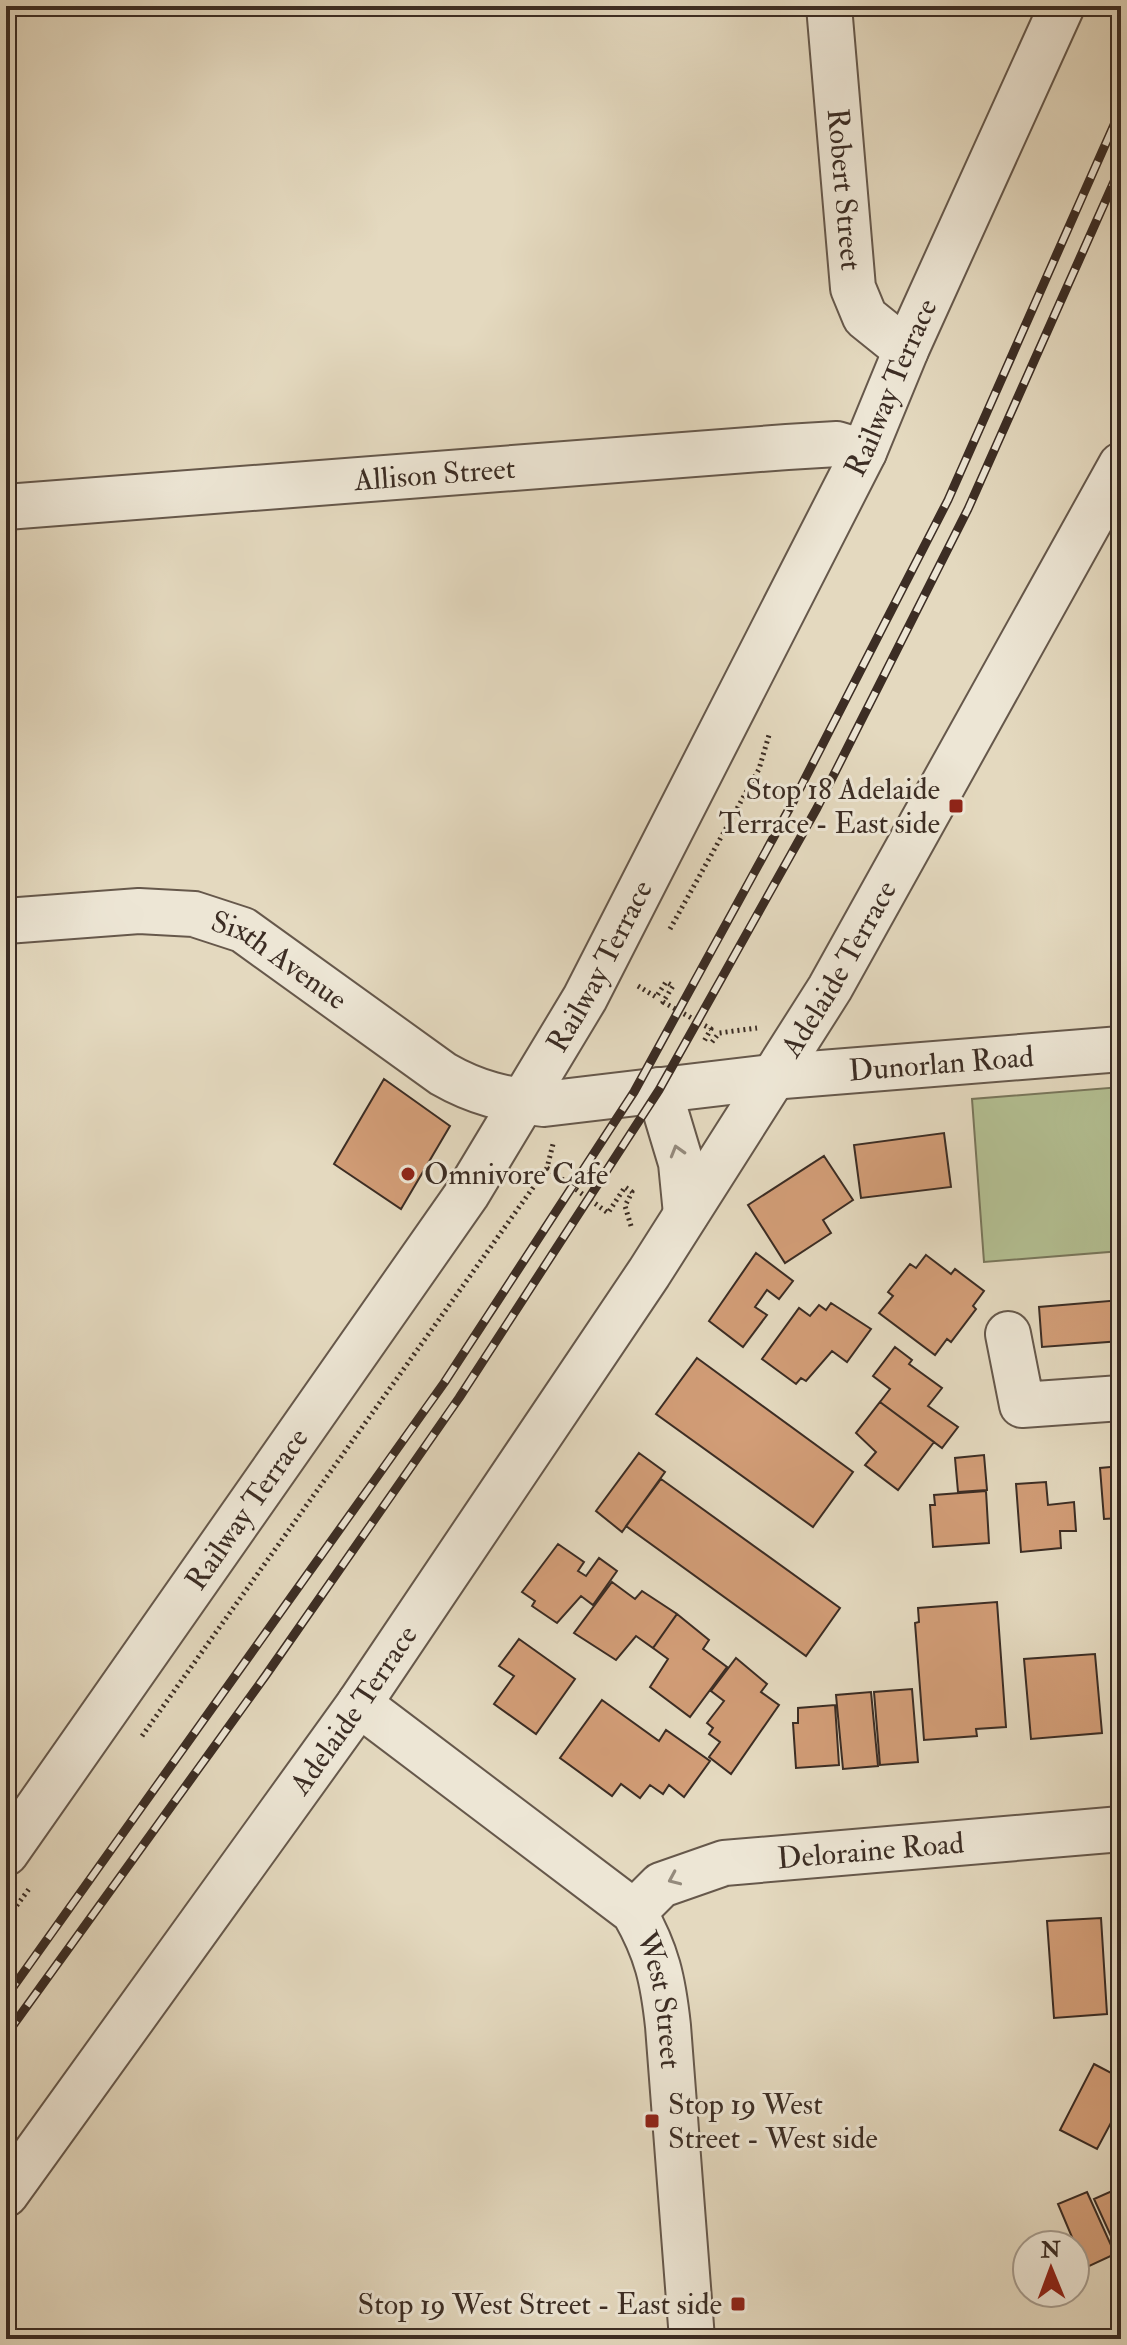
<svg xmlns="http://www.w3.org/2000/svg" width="1127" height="2345" viewBox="0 0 1127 2345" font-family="'IM FELL Double Pica',serif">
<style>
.green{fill:#b3bf92;stroke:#78765b;stroke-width:2}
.building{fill:#d29d77;stroke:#3c2d24;stroke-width:2}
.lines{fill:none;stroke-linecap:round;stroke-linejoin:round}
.street-casing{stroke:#66584b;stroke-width:48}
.path{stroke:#3c2d24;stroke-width:5;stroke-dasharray:2 4;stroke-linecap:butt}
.street{stroke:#ede6d5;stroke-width:44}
.rail-casing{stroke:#3c2d24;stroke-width:9}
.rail{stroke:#ede6d5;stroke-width:6;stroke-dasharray:18;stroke-linecap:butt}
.oneway{stroke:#948a7c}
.poi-dot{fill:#8f2418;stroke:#ede6d5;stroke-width:3}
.labels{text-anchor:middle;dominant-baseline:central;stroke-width:6;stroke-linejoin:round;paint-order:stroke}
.street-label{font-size:30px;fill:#3c2d24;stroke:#ede6d5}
.poi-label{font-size:30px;fill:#3c2d24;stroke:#ede6d5;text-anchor:end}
</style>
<rect width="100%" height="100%" fill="#e4d9bf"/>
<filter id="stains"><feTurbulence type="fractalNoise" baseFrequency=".0025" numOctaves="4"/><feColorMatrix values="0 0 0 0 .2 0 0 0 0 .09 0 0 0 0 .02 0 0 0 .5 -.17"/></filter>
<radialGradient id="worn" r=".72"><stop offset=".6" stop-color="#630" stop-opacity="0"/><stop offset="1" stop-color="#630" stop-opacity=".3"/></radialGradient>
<!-- green -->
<path class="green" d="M 1121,1087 L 1121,1251 L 984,1262 L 972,1099 Z"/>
<!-- building -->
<path class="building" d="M 384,1079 L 450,1126 L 401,1209 L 334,1164 Z
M 944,1133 L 951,1187 L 861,1198 L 854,1145 Z
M 824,1156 L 853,1200 L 823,1220 L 831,1233 L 785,1263 L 748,1205 Z
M 756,1253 L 793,1281 L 779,1299 L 767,1290 L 755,1307 L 767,1315 L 743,1347 L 709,1321 Z
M 926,1255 L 951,1274 L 955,1269 L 984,1291 L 973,1306 L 976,1309 L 951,1342 L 947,1339 L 935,1355 L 879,1313 L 893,1296 L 888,1292 L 910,1264 L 916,1268 Z
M 1121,1300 L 1121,1341 L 1042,1347 L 1039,1307 Z
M 831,1303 L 871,1329 L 847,1362 L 832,1351 L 806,1381 L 801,1378 L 796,1384 L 762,1359 L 799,1308 L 810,1316 L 819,1305 L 826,1310 Z
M 895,1347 L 912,1360 L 909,1364 L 942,1388 L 928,1406 L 958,1427 L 942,1448 L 880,1402 L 890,1389 L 873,1376 Z
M 697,1358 L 853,1472 L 813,1527 L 656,1414 Z
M 880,1402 L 934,1442 L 898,1490 L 865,1465 L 876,1452 L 856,1433 Z
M 639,1453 L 665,1472 L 622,1532 L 596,1511 Z
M 984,1455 L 987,1490 L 958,1492 L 955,1458 Z
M 1121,1466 L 1121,1518 L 1104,1519 L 1100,1468 Z
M 661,1479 L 840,1608 L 806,1656 L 626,1526 Z
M 1046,1482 L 1048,1505 L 1074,1502 L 1076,1531 L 1060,1531 L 1061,1548 L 1021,1552 L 1016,1484 Z
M 986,1491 L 989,1543 L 933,1547 L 930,1505 L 935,1505 L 934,1495 Z
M 558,1544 L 584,1562 L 578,1571 L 586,1576 L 599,1558 L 617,1571 L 593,1605 L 581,1596 L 557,1623 L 532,1606 L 535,1601 L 522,1592 Z
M 612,1582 L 635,1599 L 642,1591 L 677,1614 L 653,1648 L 636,1636 L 616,1660 L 574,1633 Z
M 997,1602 L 1006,1727 L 976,1729 L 977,1736 L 924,1740 L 915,1623 L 919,1622 L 918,1608 Z
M 677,1614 L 709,1640 L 703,1649 L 727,1667 L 690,1717 L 650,1687 L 668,1659 L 653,1648 Z
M 519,1639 L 575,1679 L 536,1734 L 494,1704 L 514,1676 L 499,1666 Z
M 1095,1654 L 1102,1733 L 1031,1739 L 1024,1659 Z
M 736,1658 L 767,1684 L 761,1692 L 779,1705 L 731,1774 L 709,1757 L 720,1742 L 709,1734 L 713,1728 L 707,1723 L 724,1701 L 711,1691 Z
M 912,1689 L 918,1762 L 880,1765 L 874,1692 Z
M 871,1692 L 878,1766 L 843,1769 L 836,1695 Z
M 602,1700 L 659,1741 L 666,1730 L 710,1761 L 684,1797 L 669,1785 L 663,1794 L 650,1785 L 640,1798 L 621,1784 L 612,1796 L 560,1758 Z
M 835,1705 L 839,1765 L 796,1768 L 793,1723 L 798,1723 L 798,1708 Z
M 1101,1918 L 1107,2014 L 1054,2018 L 1047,1921 Z
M 1094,2064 L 1121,2078 L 1121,2104 L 1097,2149 L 1060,2130 Z
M 1121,2187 L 1121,2258 L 1094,2199 Z
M 1087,2192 L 1115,2254 L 1085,2268 L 1058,2204 Z
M 1121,2333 L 1121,2339 L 1070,2339 L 1070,2337 Z"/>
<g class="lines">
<defs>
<g id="street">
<path id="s1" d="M 829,6 L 853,288 L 865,317 L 906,350"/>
<path id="s2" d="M 6,507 L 787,447 L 837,444 L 864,452"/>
<path id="s3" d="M 6,921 L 139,911 L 194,914 L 243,930 L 443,1074 C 476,1093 506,1100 544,1104 L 771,1077 L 1121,1049"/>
<path d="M 659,1090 L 681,1163 L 686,1214"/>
<path d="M 1008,1334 L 1022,1405 L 1121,1398"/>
<path id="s4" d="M 359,1704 L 634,1912 C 657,1952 663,1980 668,2026 L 692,2339"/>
<path id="s5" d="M 6,1853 L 467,1194 L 585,998 L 864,452 L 906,350 L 1062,6"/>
<path id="s6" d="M 634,1912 L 661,1885 L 724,1863 L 1121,1829"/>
<path id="s7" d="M 6,2194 L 359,1704 L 649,1273 L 830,988 L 1121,465"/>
</g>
</defs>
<!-- street casing -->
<use href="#street" class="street-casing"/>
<!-- path -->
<path class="path" d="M 670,929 L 759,769 L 769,735
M 638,986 L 656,997 L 666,982 L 673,986 L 663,1002 L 711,1029 L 703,1043
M 712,1042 L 719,1033 L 757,1028
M 547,1168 L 608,1213 L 625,1187 L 632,1192 L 625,1206 L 631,1226
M 142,1736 L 547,1168 L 553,1144
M 6,1920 L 29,1889"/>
<!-- street -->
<use href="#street" class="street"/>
<defs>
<path id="rail" d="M 6,1997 L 444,1383 L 634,1092 L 794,800 L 948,500 L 1121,109
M 6,2035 L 266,1675 L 459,1398 L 659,1090 L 817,808 L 968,509 L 1121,166"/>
</defs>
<!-- rail casing -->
<use href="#rail" class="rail-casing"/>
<!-- rail -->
<use href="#rail" class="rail"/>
</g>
<!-- one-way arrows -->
<defs><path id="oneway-chevron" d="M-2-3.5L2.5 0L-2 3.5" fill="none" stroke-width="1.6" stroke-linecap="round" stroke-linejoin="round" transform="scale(2)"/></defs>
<g class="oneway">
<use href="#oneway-chevron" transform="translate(677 1151) rotate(-106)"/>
<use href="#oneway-chevron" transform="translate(674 1879) rotate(156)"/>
</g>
<!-- markers -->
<g class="poi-dot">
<rect x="948" y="798" width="16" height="16" rx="4"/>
<circle cx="408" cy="1174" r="8"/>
<rect x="644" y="2113" width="16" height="16" rx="4"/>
<rect x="730" y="2296" width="16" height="16" rx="4"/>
</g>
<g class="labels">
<!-- street labels -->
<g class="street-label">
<text stroke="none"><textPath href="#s1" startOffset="184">Robert Street</textPath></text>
<text stroke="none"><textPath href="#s5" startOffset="1716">Railway Terrace</textPath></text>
<text stroke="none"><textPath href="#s2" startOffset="430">Allison Street</textPath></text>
<text stroke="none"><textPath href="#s3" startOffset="286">Sixth Avenue</textPath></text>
<text stroke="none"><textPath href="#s5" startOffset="1068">Railway Terrace</textPath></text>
<text stroke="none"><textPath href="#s7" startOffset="1482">Adelaide Terrace</textPath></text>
<text stroke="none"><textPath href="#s3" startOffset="992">Dunorlan Road</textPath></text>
<text stroke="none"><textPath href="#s5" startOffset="420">Railway Terrace</textPath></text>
<text stroke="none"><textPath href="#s7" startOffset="596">Adelaide Terrace</textPath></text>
<text stroke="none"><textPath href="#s6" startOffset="252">Deloraine Road</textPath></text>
<text stroke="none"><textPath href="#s4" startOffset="438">West Street</textPath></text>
</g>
<!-- poi labels -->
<g class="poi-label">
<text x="940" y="789">Stop 18 Adelaide<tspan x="940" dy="34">Terrace - East side</tspan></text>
<text x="424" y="1174" text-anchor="start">Omnivore Cafe</text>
<text x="668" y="2104" text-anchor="start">Stop 19 West<tspan x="668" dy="34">Street - West side</tspan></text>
<text x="722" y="2304">Stop 19 West Street - East side</text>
</g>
</g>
<!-- margin -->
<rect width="1127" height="2345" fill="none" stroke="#e4d9bf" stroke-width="32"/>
<rect x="8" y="8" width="1111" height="2329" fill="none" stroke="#3c2d24" stroke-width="4"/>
<rect x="16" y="16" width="1095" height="2313" fill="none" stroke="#3c2d24" stroke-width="2"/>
<!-- north arrow -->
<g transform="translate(1051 2269) rotate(359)"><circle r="38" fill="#ede6d5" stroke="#a69c8e" stroke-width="2"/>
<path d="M0-6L14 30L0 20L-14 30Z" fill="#8f2418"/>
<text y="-12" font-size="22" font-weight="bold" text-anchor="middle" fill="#3c2d24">N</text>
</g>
<rect width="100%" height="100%" filter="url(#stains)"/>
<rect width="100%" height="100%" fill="url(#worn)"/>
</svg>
